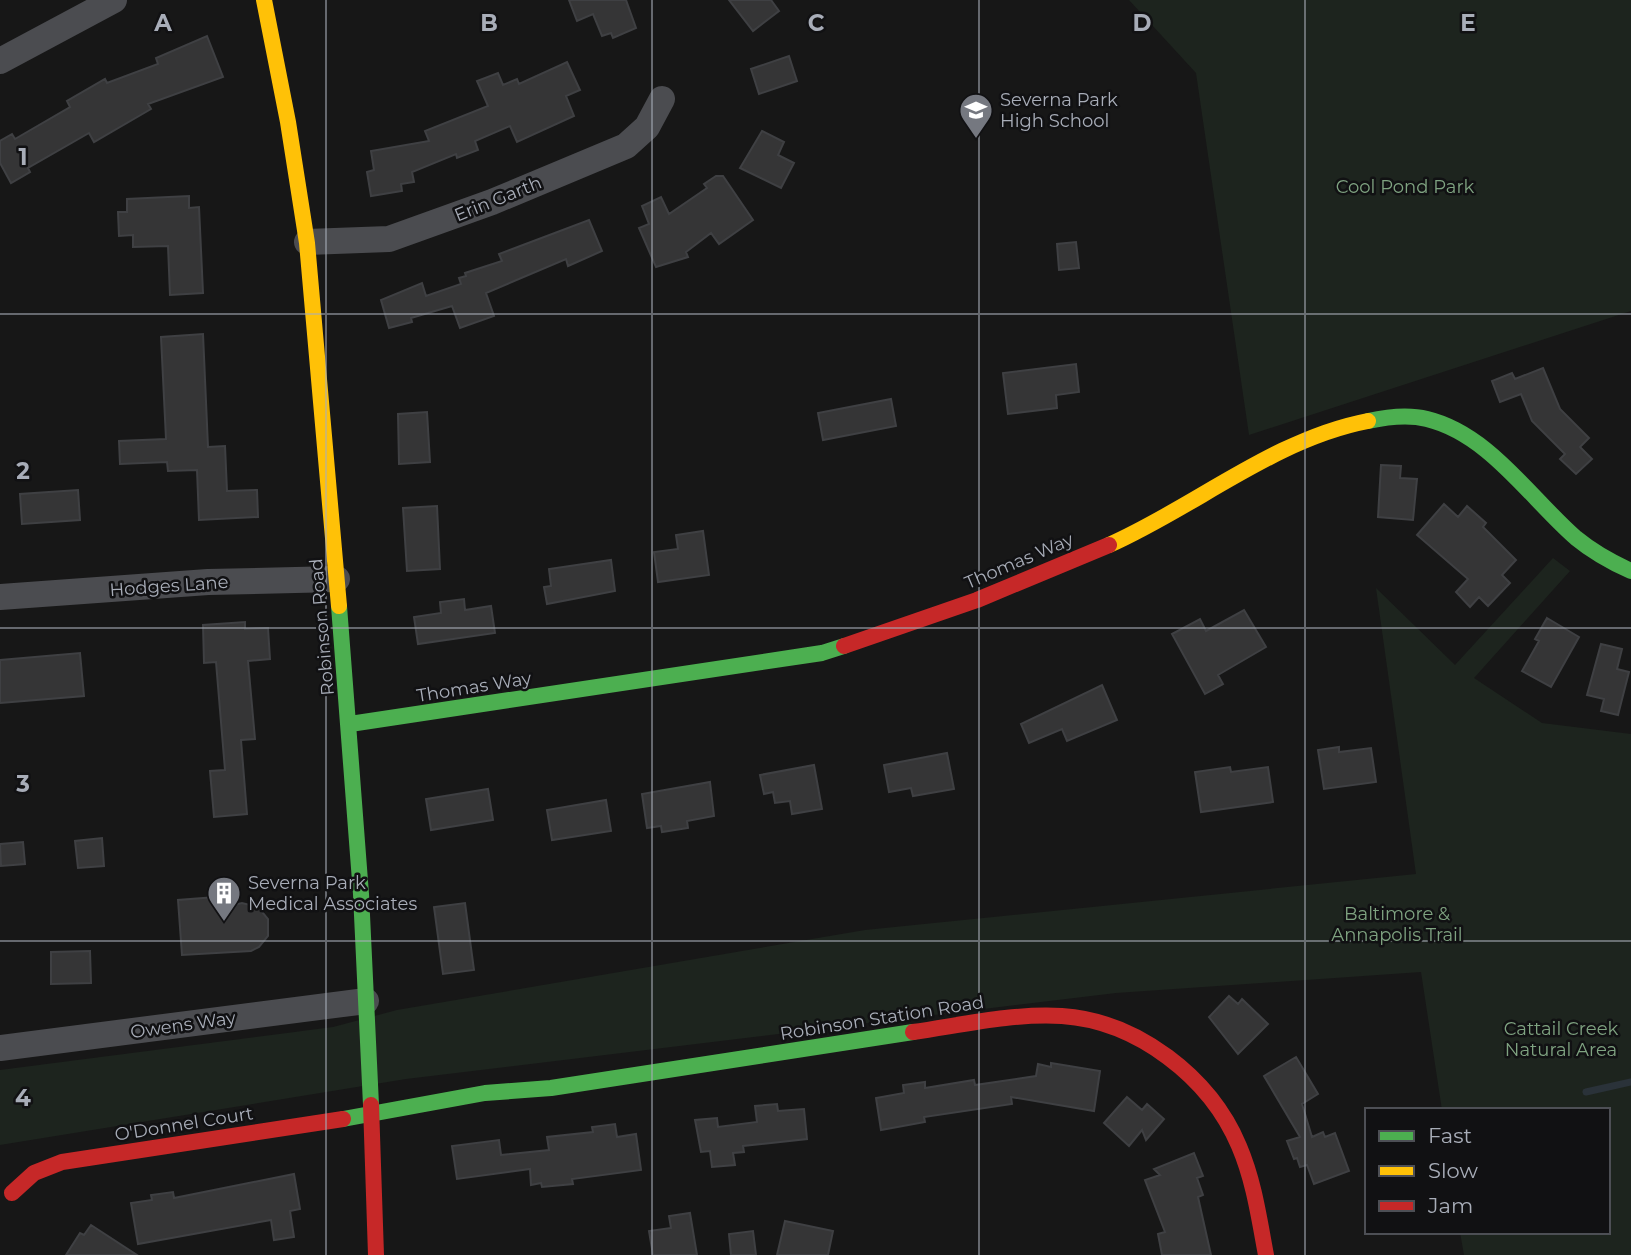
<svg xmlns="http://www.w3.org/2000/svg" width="1631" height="1255" viewBox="0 0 1631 1255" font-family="Montserrat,sans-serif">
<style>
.green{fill:#1d241e}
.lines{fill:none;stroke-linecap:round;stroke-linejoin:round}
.stream{stroke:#2a3239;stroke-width:7}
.building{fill:#353536;stroke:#3f4043;stroke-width:2}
.street{stroke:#4b4c50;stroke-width:26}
.fast{stroke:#4caf50;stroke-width:16}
.slow{stroke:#ffc107;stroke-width:16}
.jam{stroke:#c62828;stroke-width:16}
.grid{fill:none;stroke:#a8adb8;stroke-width:2;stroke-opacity:0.55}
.labels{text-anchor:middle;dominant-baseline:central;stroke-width:5;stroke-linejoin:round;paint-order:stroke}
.poi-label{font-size:18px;fill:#a8adb8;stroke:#111113;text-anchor:start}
.park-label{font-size:18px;fill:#7fa381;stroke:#111113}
.street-label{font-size:18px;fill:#a8adb8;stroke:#111113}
.grid-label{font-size:23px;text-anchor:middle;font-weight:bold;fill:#a8adb8;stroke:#111113;stroke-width:5;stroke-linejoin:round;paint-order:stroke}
</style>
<rect width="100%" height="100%" fill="#171717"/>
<!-- green -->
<path class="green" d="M 1129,0 L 1631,0 L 1631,311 L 1249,435 L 1196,73 Z
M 1553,558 L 1570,571 L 1474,678 L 1542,723 L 1631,734 L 1631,1255 L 1464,1255 L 1460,1232 L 1608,1232 L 1608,1110 L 1442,1110 L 1421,972 L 1116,993 L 406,1079 L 0,1145 L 0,1070 L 333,1027 L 397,1010 L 865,930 L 1416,874 L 1376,588 L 1455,665 Z"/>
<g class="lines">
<!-- stream -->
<path class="stream" d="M 1586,1092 L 1631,1082"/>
</g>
<!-- building -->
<path class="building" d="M 569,0 L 626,0 L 636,28 L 613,38 L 611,33 L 602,36 L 593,14 L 577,21 Z
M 729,0 L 771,0 L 779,11 L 753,31 Z
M 207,36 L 223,77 L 148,104 L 151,109 L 94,142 L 89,133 L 28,168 L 30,172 L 11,183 L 0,163 L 0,141 L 12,134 L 15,139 L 70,107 L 67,101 L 105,79 L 107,83 L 158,64 L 156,58 Z
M 789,56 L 797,81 L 759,94 L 751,69 Z
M 567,62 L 580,90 L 566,96 L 574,116 L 517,142 L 510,126 L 475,141 L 478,150 L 457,158 L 456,154 L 412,172 L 414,182 L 401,184 L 402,191 L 371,196 L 367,172 L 374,170 L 371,151 L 429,141 L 425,131 L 488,106 L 477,81 L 498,73 L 503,85 L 517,79 L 519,84 Z
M 762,131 L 784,142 L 778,155 L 794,163 L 781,188 L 740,168 Z
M 716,176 L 723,176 L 753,220 L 719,244 L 711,233 L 686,252 L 688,257 L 656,267 L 639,228 L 649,224 L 642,206 L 661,197 L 669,214 L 707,188 L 704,184 Z
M 189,196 L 189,208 L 199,207 L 203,293 L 170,295 L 168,246 L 133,247 L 133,235 L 119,236 L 118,212 L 127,212 L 127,199 Z
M 589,220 L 602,251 L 568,266 L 566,259 L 486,293 L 494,316 L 460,328 L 452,306 L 411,318 L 412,322 L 389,328 L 381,300 L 422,283 L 426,296 L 461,284 L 459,278 L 466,276 L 465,273 L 502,261 L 499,254 Z
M 1076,242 L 1079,268 L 1059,270 L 1057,244 Z
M 203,334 L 208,447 L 225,446 L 227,491 L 257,490 L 258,517 L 199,520 L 197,470 L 168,471 L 167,462 L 120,464 L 119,441 L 166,439 L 161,337 Z
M 1076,364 L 1079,392 L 1056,395 L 1057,408 L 1008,414 L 1003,373 Z
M 1543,368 L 1560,409 L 1589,438 L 1580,447 L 1592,459 L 1576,474 L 1560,459 L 1565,454 L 1532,421 L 1521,394 L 1500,402 L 1492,381 L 1512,373 L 1515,379 Z
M 891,399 L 896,426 L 823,440 L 818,413 Z
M 427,412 L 430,462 L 399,464 L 398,414 Z
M 1381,465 L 1401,466 L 1400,478 L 1417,479 L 1413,520 L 1378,517 Z
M 78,490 L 80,520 L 22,524 L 20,494 Z
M 1444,504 L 1458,517 L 1467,506 L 1486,523 L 1483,527 L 1516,560 L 1502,575 L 1510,583 L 1488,606 L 1479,597 L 1470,607 L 1456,592 L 1468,579 L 1417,535 Z
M 437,506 L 440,569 L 407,571 L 403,508 Z
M 703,531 L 709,575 L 658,582 L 654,552 L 678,549 L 676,535 Z
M 611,560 L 615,591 L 547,604 L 544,587 L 551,586 L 549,569 Z
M 464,599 L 465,610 L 491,606 L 495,633 L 418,644 L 414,617 L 441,613 L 440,602 Z
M 1244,610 L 1266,647 L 1218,675 L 1223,684 L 1205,694 L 1172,634 L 1200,619 L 1206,631 Z
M 1547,618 L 1579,637 L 1551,687 L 1522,671 L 1539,641 L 1535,639 Z
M 245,622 L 245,629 L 268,628 L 270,659 L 248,661 L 255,739 L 241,740 L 247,814 L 214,817 L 210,771 L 225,770 L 216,662 L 204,663 L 203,625 Z
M 1601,644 L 1622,649 L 1617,669 L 1629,672 L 1618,715 L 1601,711 L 1604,699 L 1587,695 Z
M 80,653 L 84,696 L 0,703 L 0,660 Z
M 1102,685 L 1117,720 L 1067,741 L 1062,729 L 1029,743 L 1021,724 Z
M 1339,747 L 1339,752 L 1371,748 L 1376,782 L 1324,789 L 1318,750 Z
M 947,753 L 954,789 L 913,796 L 911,788 L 889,792 L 884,765 Z
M 814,765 L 822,809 L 792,814 L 790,801 L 775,803 L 773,792 L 764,794 L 760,775 Z
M 1230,767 L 1231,772 L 1268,767 L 1273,802 L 1201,812 L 1195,772 Z
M 710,782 L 714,816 L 687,821 L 688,828 L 662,832 L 661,826 L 647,828 L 642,794 Z
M 488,789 L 493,820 L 431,830 L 426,799 Z
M 606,800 L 611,831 L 552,840 L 547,810 Z
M 102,838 L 104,866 L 78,868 L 75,841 Z
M 23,842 L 25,864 L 1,866 L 0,844 Z
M 216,897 L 229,906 L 242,903 L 258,907 L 268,919 L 268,936 L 259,947 L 251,951 L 182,955 L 178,900 Z
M 465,903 L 474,970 L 443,974 L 434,907 Z
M 90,951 L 91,983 L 51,984 L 51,952 Z
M 1229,996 L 1238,1004 L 1242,999 L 1268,1024 L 1238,1054 L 1209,1017 Z
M 1296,1057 L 1318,1094 L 1302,1104 L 1312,1137 L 1323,1132 L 1325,1137 L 1335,1133 L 1349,1171 L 1314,1184 L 1307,1165 L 1300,1167 L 1297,1158 L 1294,1159 L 1287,1141 L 1300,1137 L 1264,1076 Z
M 1051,1063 L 1100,1071 L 1094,1111 L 1011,1097 L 1012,1104 L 924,1117 L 925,1122 L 881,1130 L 876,1098 L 904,1093 L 903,1085 L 925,1082 L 925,1088 L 974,1080 L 975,1085 L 1036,1076 L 1038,1064 L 1051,1067 Z
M 1127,1097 L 1142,1110 L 1147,1104 L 1164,1119 L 1146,1140 L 1142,1130 L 1129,1146 L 1104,1123 Z
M 777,1104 L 778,1111 L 804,1109 L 807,1139 L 743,1146 L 744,1152 L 733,1153 L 735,1165 L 712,1167 L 710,1151 L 701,1152 L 695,1120 L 717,1118 L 718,1127 L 757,1122 L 755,1106 Z
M 615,1124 L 617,1137 L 636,1134 L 641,1170 L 572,1179 L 573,1184 L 542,1187 L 541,1183 L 531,1185 L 530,1169 L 457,1179 L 452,1146 L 499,1140 L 501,1155 L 549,1150 L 547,1137 L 593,1132 L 592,1127 Z
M 1194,1153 L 1203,1176 L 1197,1178 L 1203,1195 L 1198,1197 L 1211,1255 L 1162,1255 L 1158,1234 L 1165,1232 L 1145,1180 L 1160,1175 L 1154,1169 Z
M 294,1174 L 300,1209 L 290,1211 L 294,1237 L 274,1240 L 271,1220 L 138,1244 L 131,1203 L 152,1200 L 151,1195 L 173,1192 L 174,1198 Z
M 690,1213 L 697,1255 L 653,1255 L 649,1231 L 671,1228 L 669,1216 Z
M 785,1221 L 833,1231 L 828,1255 L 777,1255 Z
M 91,1225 L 137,1255 L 66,1255 L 80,1233 L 84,1235 Z
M 753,1231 L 756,1255 L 731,1255 L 729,1234 Z"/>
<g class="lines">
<!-- street -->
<path class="street" d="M 0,61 L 114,0
M 307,242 L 389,239 L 492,202 L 626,146 L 647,127 L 662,99
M 0,597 L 208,582 L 337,579
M 0,1048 L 366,1001"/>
<!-- fast -->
<path class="fast" d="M 1368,421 C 1386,417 1408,414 1427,419 C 1489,434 1530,498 1576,538 C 1593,552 1611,562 1631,571
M 339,606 L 361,894 L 371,1105
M 350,724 L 822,653 L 844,646
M 343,1119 L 485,1093 L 551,1088 L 913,1032"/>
<!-- slow -->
<path class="slow" d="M 264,0 L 288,122 L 307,243 L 339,606
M 1109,545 C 1195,507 1274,439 1368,421"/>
<!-- jam -->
<path class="jam" d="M 844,646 L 977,600 L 1109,545
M 913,1032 C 962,1025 1012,1013 1062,1016 C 1137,1021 1210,1077 1239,1146 C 1254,1181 1259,1218 1266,1255
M 371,1105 L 376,1255
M 12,1193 L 34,1173 L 62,1162 L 343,1119"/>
</g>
<!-- grid -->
<path class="grid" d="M 326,0 L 326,1255M 652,0 L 652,1255M 979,0 L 979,1255M 1305,0 L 1305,1255M 0,314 L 1631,314M 0,628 L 1631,628M 0,941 L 1631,941"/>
<!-- icons -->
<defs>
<symbol id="school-pin" viewBox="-11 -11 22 30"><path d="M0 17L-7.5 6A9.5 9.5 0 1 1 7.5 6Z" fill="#757880" stroke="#111113"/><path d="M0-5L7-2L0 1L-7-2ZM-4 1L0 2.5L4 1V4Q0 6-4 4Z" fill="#fff"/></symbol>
<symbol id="building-pin" viewBox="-11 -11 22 30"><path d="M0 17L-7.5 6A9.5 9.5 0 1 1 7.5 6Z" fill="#757880" stroke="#111113"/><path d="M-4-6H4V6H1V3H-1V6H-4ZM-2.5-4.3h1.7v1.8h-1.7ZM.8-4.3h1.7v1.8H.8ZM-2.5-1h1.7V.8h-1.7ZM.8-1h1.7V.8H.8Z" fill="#fff"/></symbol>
</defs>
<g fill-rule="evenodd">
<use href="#school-pin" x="957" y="91" width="38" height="52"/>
<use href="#building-pin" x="205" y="874" width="38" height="52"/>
</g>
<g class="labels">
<!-- poi labels -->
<g class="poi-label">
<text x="1000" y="100">Severna Park<tspan x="1000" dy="21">High School</tspan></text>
<text x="248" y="883">Severna Park<tspan x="248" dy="21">Medical Associates</tspan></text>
</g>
<!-- park labels -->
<g class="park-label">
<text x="1405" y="187">Cool Pond Park</text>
<text x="1397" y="914">Baltimore &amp;<tspan x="1397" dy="21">Annapolis Trail</tspan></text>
<text x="1561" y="1029">Cattail Creek<tspan x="1561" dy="21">Natural Area</tspan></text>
</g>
<!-- street labels -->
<g class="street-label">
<text transform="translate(498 199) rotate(-22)">Erin Garth</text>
<text transform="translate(1019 561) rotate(-23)">Thomas Way</text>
<text transform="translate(169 586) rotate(-4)">Hodges Lane</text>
<text transform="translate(322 627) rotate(-95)">Robinson Road</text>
<text transform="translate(474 687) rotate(-9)">Thomas Way</text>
<text transform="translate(882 1018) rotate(-9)">Robinson Station Road</text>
<text transform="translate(183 1025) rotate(-8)">Owens Way</text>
<text transform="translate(184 1124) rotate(-9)">O'Donnel Court</text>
</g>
</g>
<g class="grid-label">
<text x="163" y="31">A</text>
<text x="489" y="31">B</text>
<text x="816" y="31">C</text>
<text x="1142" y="31">D</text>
<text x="1468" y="31">E</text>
<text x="23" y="165">1</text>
<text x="23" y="479">2</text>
<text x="23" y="792">3</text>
<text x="23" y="1106">4</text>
</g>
<!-- legend -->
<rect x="1365" y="1108" width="245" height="126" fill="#111113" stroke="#4d4f55" stroke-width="2"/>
<rect x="1379" y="1131" width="35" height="10" fill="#4caf50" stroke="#4d4f55" stroke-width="2"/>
<text x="1428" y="1143" font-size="21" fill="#a8adb8">Fast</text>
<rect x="1379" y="1166" width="35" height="10" fill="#ffc107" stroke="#4d4f55" stroke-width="2"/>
<text x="1428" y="1178" font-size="21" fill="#a8adb8">Slow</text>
<rect x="1379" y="1201" width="35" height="10" fill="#c62828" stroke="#4d4f55" stroke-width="2"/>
<text x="1428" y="1213" font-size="21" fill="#a8adb8">Jam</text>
</svg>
